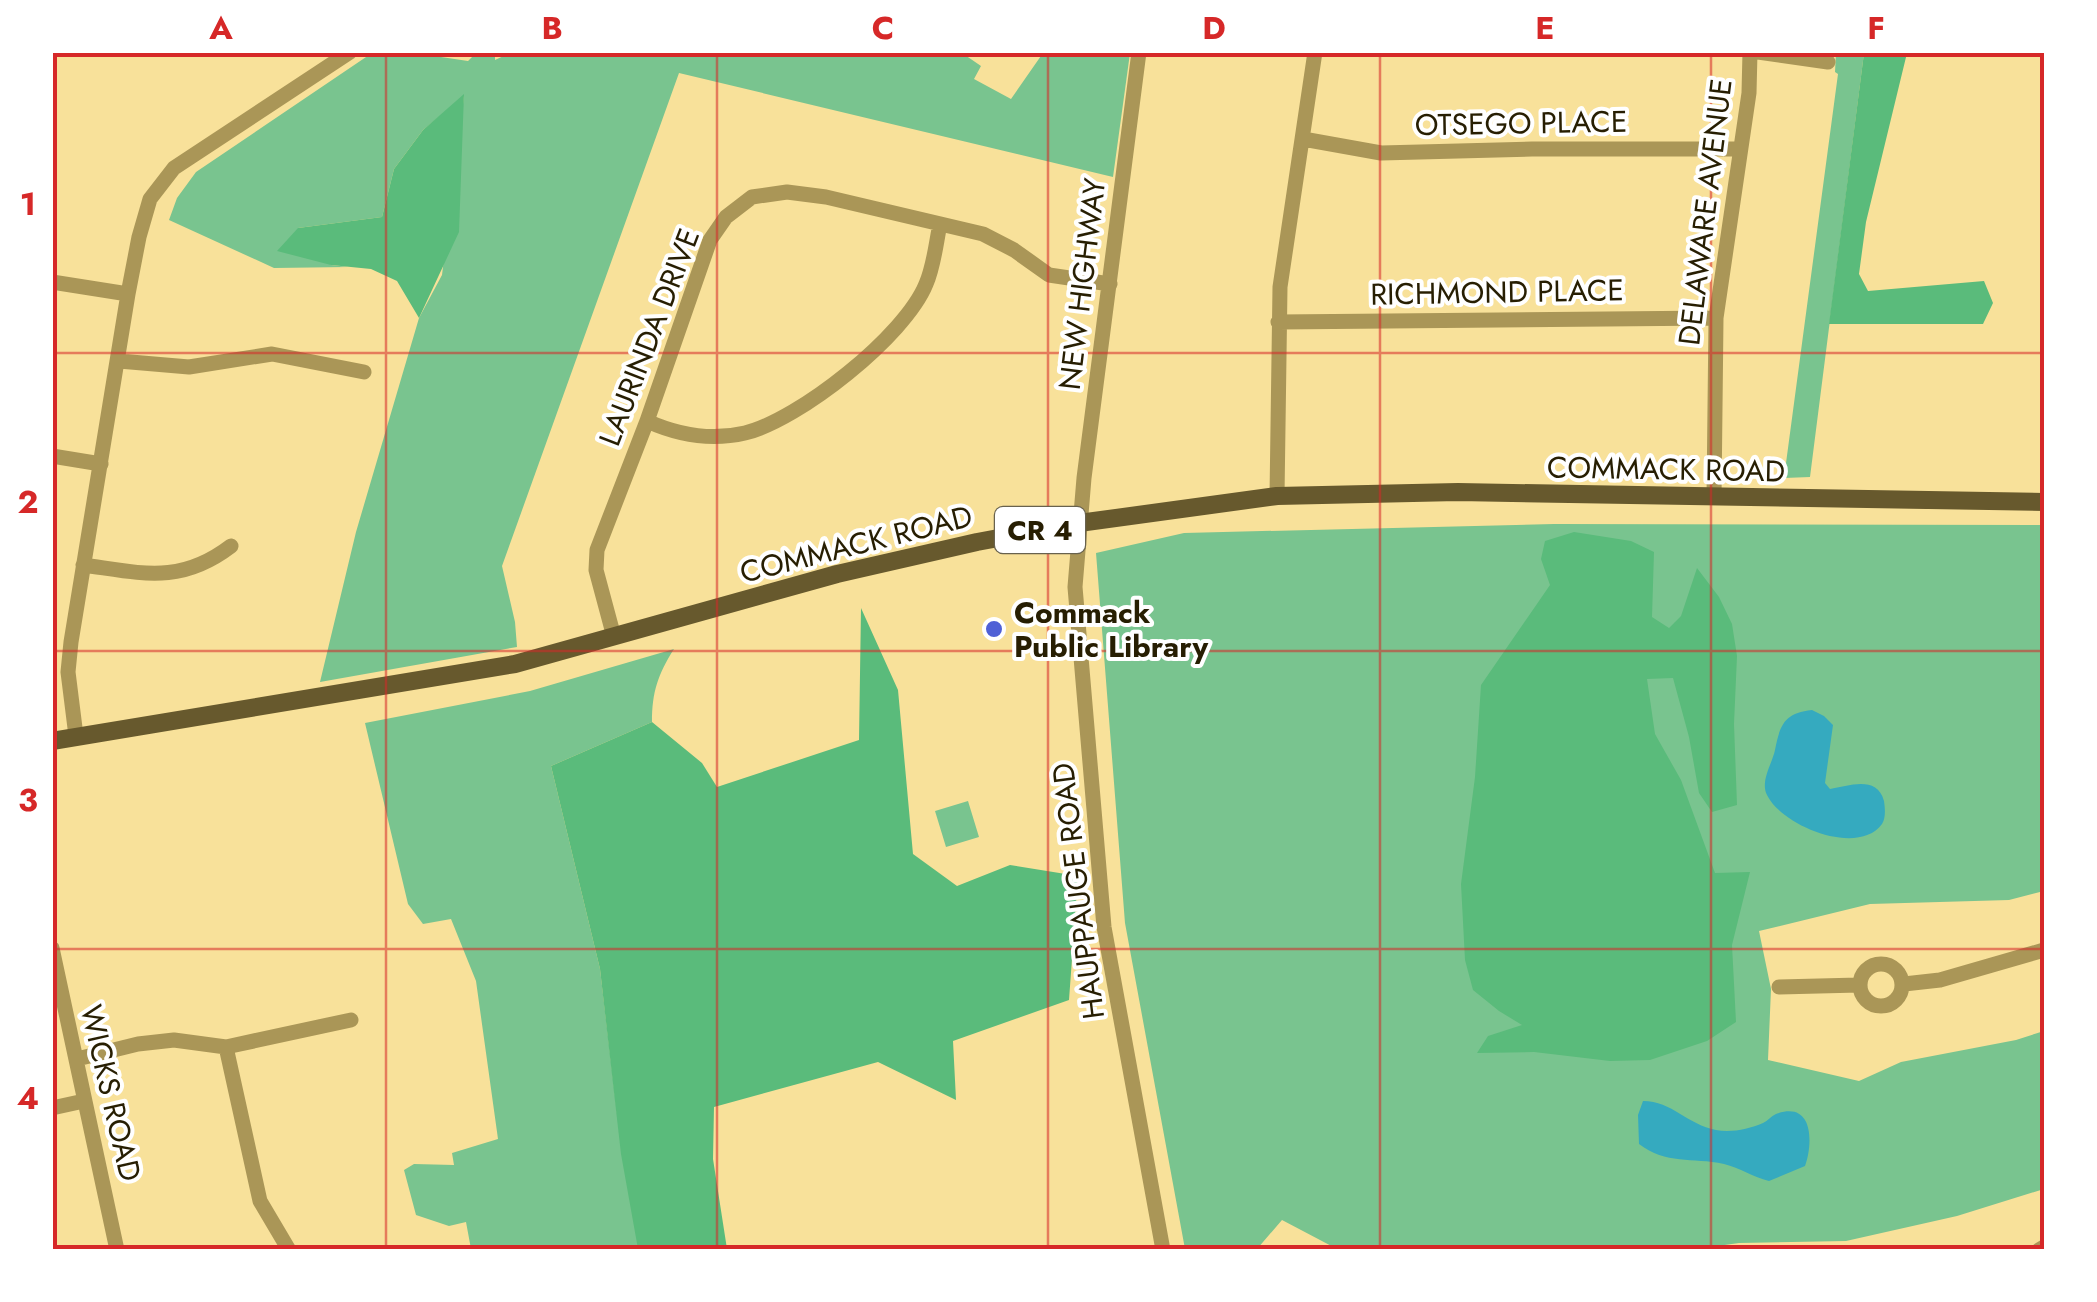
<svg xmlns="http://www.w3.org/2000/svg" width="2097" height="1302" viewBox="0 0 2097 1302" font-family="Jost,sans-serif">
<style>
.green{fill:#79c48f}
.forest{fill:#5abb7b}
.water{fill:#35aabf}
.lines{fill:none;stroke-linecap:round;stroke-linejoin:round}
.minor{stroke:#aa9657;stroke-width:15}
.major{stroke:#67592d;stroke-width:18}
.grid{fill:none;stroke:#d62828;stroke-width:2.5;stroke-opacity:0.55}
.poi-dot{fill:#4f60d6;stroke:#fff;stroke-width:4}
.labels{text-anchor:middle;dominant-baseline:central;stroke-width:8;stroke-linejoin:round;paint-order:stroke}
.shield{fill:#fff;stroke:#68624e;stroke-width:2.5}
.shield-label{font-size:28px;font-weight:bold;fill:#271e02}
.street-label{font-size:30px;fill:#271e02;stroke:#fff}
.poi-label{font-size:30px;font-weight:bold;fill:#271e02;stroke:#fff;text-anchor:start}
.neatline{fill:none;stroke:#d62828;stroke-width:4}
.grid-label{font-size:32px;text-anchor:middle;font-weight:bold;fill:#d62828}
</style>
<rect width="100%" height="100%" fill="#f8e19a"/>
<!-- green -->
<path class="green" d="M 477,52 L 495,53 L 495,60 L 512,52 L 962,53 L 981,66 L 974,79 L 1011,99 L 1043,53 L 1130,53 L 1113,177 L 679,73 L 502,566 L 515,622 L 517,647 L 320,682 L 356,532 L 419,318 L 442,275 L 464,96 L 423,130 L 394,169 L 382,217 L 298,228 L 331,265 L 348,267 L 274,268 L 169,220 L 177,198 L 196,172 L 372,53 L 414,53 L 468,61 Z
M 1836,53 L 1864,53 L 1810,477 L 1784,478 L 1838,74 L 1835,72 Z
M 1554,524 L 2044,525 L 2044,891 L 2009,900 L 1870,904 L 1759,931 L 1771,989 L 1768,1060 L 1859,1081 L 1901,1062 L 2016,1040 L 2044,1031 L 2044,1189 L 1957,1216 L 1846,1241 L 1739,1243 L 1689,1250 L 1339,1250 L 1282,1220 L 1257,1249 L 1185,1249 L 1125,923 L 1096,553 L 1184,533 Z
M 674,649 C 658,674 652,692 652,722 L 551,766 L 600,969 L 617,1113 L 676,1249 L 471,1249 L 466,1222 L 449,1226 L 416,1215 L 404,1170 L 414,1164 L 454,1165 L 452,1153 L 498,1139 L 476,981 L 451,919 L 423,924 L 408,904 L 365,723 L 530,691 Z
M 968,801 L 979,837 L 946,847 L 935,811 Z"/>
<!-- forest -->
<path class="forest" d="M 1864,53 L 1907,53 L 1866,222 L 1859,274 L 1868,291 L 1984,281 L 1993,303 L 1983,324 L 1829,324 Z
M 464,94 L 459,232 L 419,318 L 397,281 L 371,269 L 331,265 L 277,251 L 298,228 L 382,217 L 394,169 L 423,130 Z
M 1574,532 L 1631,541 L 1654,552 L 1652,617 L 1669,628 L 1681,616 L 1697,568 L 1719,597 L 1732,624 L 1737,656 L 1734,724 L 1737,805 L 1712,812 L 1699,793 L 1689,737 L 1673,678 L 1647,679 L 1655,734 L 1681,780 L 1715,873 L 1750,872 L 1732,945 L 1736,1022 L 1707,1041 L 1650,1060 L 1610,1061 L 1534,1052 L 1477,1053 L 1488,1036 L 1522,1025 L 1499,1011 L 1473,990 L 1465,960 L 1461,884 L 1475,777 L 1481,685 L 1550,585 L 1541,559 L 1545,541 Z
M 861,608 L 898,690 L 913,854 L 957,886 L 1010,865 L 1078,876 L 1069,1000 L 953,1041 L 956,1100 L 878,1062 L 714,1107 L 713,1159 L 727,1249 L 638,1249 L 621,1154 L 600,969 L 551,766 L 652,722 L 702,763 L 717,787 L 859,740 Z"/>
<!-- water -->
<path class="water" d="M 1812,710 L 1824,716 L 1833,725 L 1825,783 L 1830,789 C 1849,786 1877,775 1884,801 C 1885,808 1886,818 1882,824 C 1858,857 1782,826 1767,795 C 1760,781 1772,764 1775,750 C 1780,725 1784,713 1812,710 Z
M 1643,1101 C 1672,1101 1688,1125 1716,1130 C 1731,1133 1749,1129 1763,1123 C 1768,1121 1771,1116 1776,1114 C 1814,1100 1813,1144 1805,1166 L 1769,1181 C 1753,1177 1740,1168 1724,1164 C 1692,1157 1666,1165 1639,1144 L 1638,1115 Z"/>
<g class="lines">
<!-- minor -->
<path class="minor" d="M 1139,52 L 1084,478 L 1075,587 L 1104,927 L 1163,1250
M 1758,52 L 1828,62
M 1303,139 L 1381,153 L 1532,149 L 1740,149
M 52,282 L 128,294
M 1278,322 L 1716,318
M 119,361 L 189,367 L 272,354 L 364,372
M 647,421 C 678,435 711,441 745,433 C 799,420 905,336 926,284 C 934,266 936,243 940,224
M 52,456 L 101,464
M 1277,496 L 1280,287 L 1315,52
M 1714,497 L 1716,318 L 1749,93 L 1750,52
M 83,565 C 142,573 180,585 231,546
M 614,637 L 596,570 L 597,550 L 647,421 L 710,240 L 726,217 L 752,197 L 787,192 L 826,197 L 983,234 L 1014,250 L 1049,275 L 1110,284
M 76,736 L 68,672 L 71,642 L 128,294 L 139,237 L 150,199 L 174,168 L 350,52
M 52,948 L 117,1250
M1860 985a21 21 0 1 1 42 0a21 21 0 1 1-42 0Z
M 1904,984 L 1940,980 L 2044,950
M 1779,987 L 1859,985
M 226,1047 L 260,1201 L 289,1250
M 77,1059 L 138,1044 L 174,1040 L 226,1047 L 351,1020
M 52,1108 L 84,1101
M 2039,1250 L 2044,1247"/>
<!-- major -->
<path class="major" d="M 52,741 L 515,664 L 837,574 L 977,542 L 1079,523 L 1277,496 L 1458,492 L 2044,502"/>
</g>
<!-- grid -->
<path class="grid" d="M 386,52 L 386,1250M 717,52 L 717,1250M 1048,52 L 1048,1250M 1380,52 L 1380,1250M 1711,52 L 1711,1250M 52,353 L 2044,353M 52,651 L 2044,651M 52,949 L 2044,949"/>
<!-- markers -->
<circle class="poi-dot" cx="994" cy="629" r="10"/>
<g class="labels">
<!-- shield labels -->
<rect class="shield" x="995" y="507" width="90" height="46" rx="8"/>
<g class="shield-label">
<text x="1040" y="530">CR 4</text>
</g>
<!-- street labels -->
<g class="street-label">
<text transform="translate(1521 123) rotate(-1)">OTSEGO PLACE</text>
<text transform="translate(1705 212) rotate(-83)">DELAWARE AVENUE</text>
<text transform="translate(1082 284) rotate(-83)">NEW HIGHWAY</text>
<text transform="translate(1497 292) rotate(-1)">RICHMOND PLACE</text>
<text transform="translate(649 337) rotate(-69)">LAURINDA DRIVE</text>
<text transform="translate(1666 469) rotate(1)">COMMACK ROAD</text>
<text transform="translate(856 544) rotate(-14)">COMMACK ROAD</text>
<text transform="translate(1078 891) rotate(-97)">HAUPPAUGE ROAD</text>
<text transform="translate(111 1093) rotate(77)">WICKS ROAD</text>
</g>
<!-- poi labels -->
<g class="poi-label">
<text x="1014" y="612">Commack<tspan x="1014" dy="34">Public Library</tspan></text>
</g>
</g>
<!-- border -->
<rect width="2097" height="1302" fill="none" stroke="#ffffff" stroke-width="110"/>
<rect x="55" y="55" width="1987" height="1192" class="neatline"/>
<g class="grid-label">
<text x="221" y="39">A</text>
<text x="552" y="39">B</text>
<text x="883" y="39">C</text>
<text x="1214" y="39">D</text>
<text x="1545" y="39">E</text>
<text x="1876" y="39">F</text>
<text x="28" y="215">1</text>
<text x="28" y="513">2</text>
<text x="28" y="811">3</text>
<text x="28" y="1109">4</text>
</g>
</svg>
